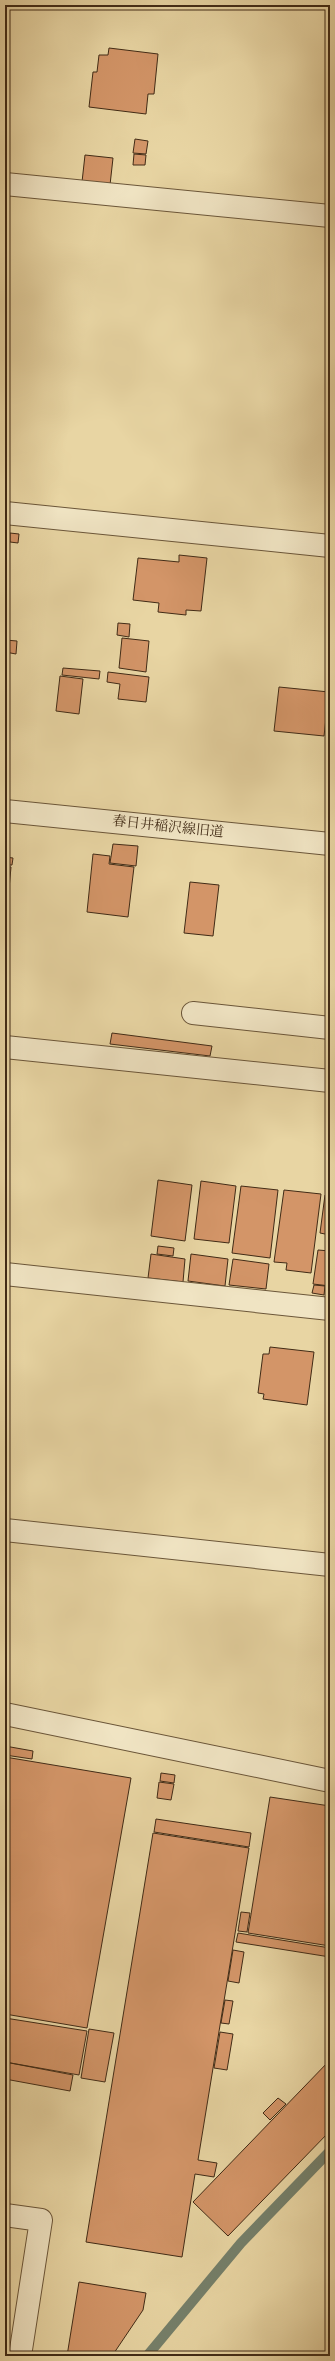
<svg xmlns="http://www.w3.org/2000/svg" width="335" height="2361" viewBox="0 0 335 2361" font-family="'Old Standard TT','Noto Serif JP',serif">
<style>
.lines{fill:none;stroke-linecap:round;stroke-linejoin:round}
.stream{stroke:#75806b;stroke-width:10}
.building{fill:#d39568;stroke:#412b16}
.minor-casing{stroke:#6b5639;stroke-width:24}
.minor{stroke:#f0e4c3;stroke-width:22}
.labels{text-anchor:middle;dominant-baseline:central;stroke-width:4;stroke-linejoin:round;paint-order:stroke}
.street-label{font-size:14px;fill:#412b16;stroke:#f0e4c3}
</style>
<rect width="100%" height="100%" fill="#e8d5a3"/>
<filter id="stains"><feTurbulence type="fractalNoise" baseFrequency=".005" numOctaves="4"/><feColorMatrix values="0 0 0 0 .2 0 0 0 0 .09 0 0 0 0 .02 0 0 0 .5 -.17"/></filter>
<radialGradient id="worn" r=".72"><stop offset=".6" stop-color="#630" stop-opacity="0"/><stop offset="1" stop-color="#630" stop-opacity=".3"/></radialGradient>
<g class="lines">
<!-- stream -->
<path class="stream" d="M 147,2356 L 241,2243 L 330,2151"/>
</g>
<!-- building -->
<path class="building" d="M 109,48 L 158,54 L 154,94 L 148,94 L 146,114 L 89,107 L 93,72 L 97,72 L 99,55 L 108,55 Z
M 135,139 L 148,141 L 146,154 L 133,153 Z
M 134,154 L 146,155 L 145,165 L 133,165 Z
M 85,155 L 113,158 L 110,185 L 82,182 Z
M 10,533 L 19,534 L 18,543 L 10,542 Z
M 5,535 L 8,535 L 5,567 Z
M 179,555 L 207,558 L 201,611 L 186,610 L 186,615 L 158,612 L 159,603 L 133,600 L 138,558 L 179,562 Z
M 118,623 L 130,624 L 129,637 L 117,635 Z
M 122,638 L 149,641 L 146,672 L 119,668 Z
M 5,640 L 17,641 L 16,654 L 5,652 Z
M 63,668 L 100,671 L 99,679 L 62,675 Z
M 108,672 L 149,677 L 146,702 L 118,699 L 120,684 L 107,682 Z
M 60,676 L 83,679 L 79,714 L 56,711 Z
M 279,687 L 329,692 L 324,736 L 274,731 Z
M 113,844 L 138,846 L 136,866 L 110,863 Z
M 93,854 L 110,856 L 109,864 L 134,867 L 128,917 L 87,912 Z
M 5,857 L 13,858 L 12,865 L 5,865 Z
M 5,866 L 11,867 L 9,889 L 5,889 Z
M 190,882 L 219,885 L 213,936 L 184,933 Z
M 112,1033 L 212,1046 L 210,1056 L 110,1044 Z
M 158,1180 L 192,1185 L 185,1241 L 151,1236 Z
M 201,1181 L 236,1186 L 229,1243 L 194,1239 Z
M 241,1186 L 278,1190 L 270,1258 L 232,1253 Z
M 284,1190 L 321,1194 L 311,1273 L 286,1270 L 287,1263 L 274,1262 Z
M 325,1195 L 330,1195 L 330,1235 L 320,1233 Z
M 158,1246 L 174,1248 L 173,1256 L 157,1254 Z
M 318,1250 L 330,1251 L 330,1286 L 313,1284 Z
M 151,1254 L 185,1259 L 183,1282 L 148,1278 Z
M 191,1254 L 228,1259 L 225,1286 L 188,1281 Z
M 233,1259 L 269,1264 L 266,1289 L 229,1285 Z
M 314,1285 L 325,1286 L 324,1295 L 312,1293 Z
M 270,1347 L 314,1352 L 307,1405 L 263,1399 L 264,1394 L 258,1393 L 263,1354 L 269,1354 Z
M 5,1746 L 33,1751 L 32,1759 L 5,1755 Z
M 5,1757 L 131,1778 L 87,2028 L 5,2014 Z
M 161,1773 L 175,1775 L 174,1783 L 160,1781 Z
M 159,1782 L 174,1784 L 171,1800 L 157,1798 Z
M 270,1797 L 330,1806 L 330,1946 L 248,1933 Z
M 156,1819 L 251,1833 L 249,1847 L 154,1832 Z
M 153,1833 L 249,1848 L 198,2160 L 217,2163 L 214,2177 L 195,2174 L 182,2257 L 86,2242 Z
M 241,1912 L 250,1913 L 247,1932 L 238,1931 Z
M 238,1933 L 330,1948 L 330,1957 L 236,1942 Z
M 233,1950 L 244,1952 L 239,1983 L 228,1981 Z
M 225,2000 L 233,2001 L 229,2024 L 221,2023 Z
M 5,2018 L 87,2031 L 79,2075 L 5,2062 Z
M 89,2029 L 114,2033 L 105,2082 L 81,2078 Z
M 220,2032 L 233,2034 L 227,2070 L 214,2068 Z
M 330,2060 L 330,2131 L 228,2236 L 193,2202 Z
M 5,2062 L 73,2075 L 70,2091 L 5,2079 Z
M 278,2098 L 286,2104 L 270,2120 L 263,2113 Z
M 79,2282 L 146,2293 L 143,2310 L 112,2356 L 67,2356 Z"/>
<g class="lines">
<defs>
<path id="minor" d="M 5,184 L 330,216
M 5,513 L 330,546
M 5,811 L 330,844
M 193,1013 L 330,1028
M 5,1047 L 330,1081
M 5,1274 L 330,1309
M 5,1530 L 330,1565
M 5,1714 L 330,1781
M 5,2215 L 41,2220 L 20,2356"/>
</defs>
<!-- minor casing -->
<use href="#minor" class="minor-casing"/>
<!-- minor -->
<use href="#minor" class="minor"/>
</g>
<g class="labels">
<!-- street labels -->
<g class="street-label">
<text transform="translate(168 827) rotate(6)">春日井稲沢線旧道</text>
</g>
</g>
<!-- margin -->
<rect width="335" height="2361" fill="none" stroke="#e8d5a3" stroke-width="20"/>
<rect x="6" y="6" width="323" height="2349" fill="none" stroke="#412b16" stroke-width="2"/>
<rect x="10" y="10" width="315" height="2341" fill="none" stroke="#412b16"/>
<rect width="100%" height="100%" filter="url(#stains)"/>
<rect width="100%" height="100%" fill="url(#worn)"/>
</svg>
